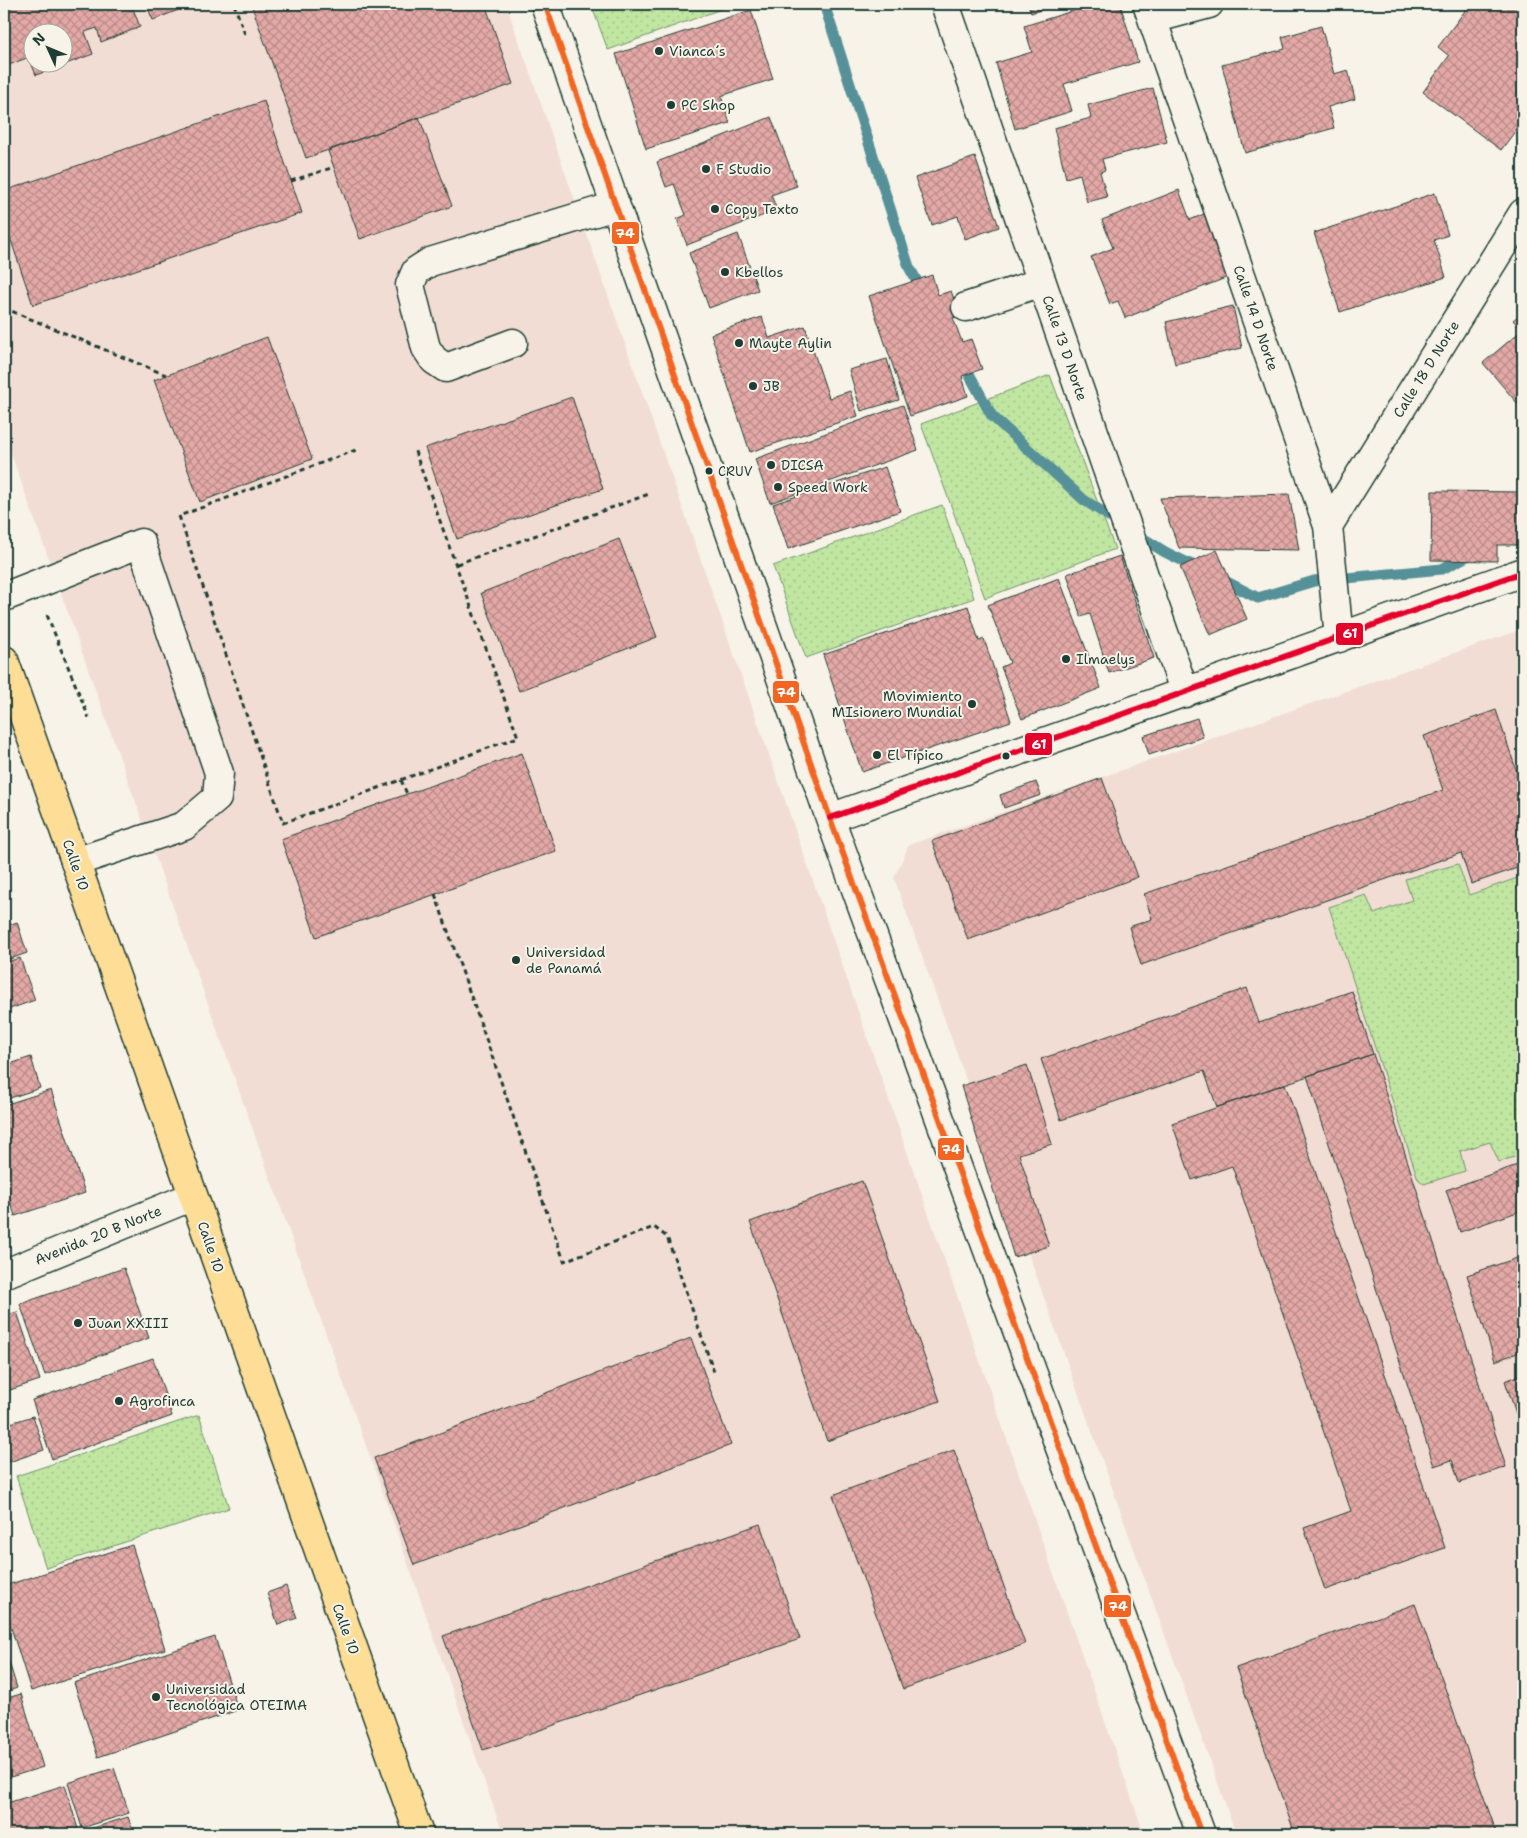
<svg xmlns="http://www.w3.org/2000/svg" width="1527" height="1838" viewBox="0 0 1527 1838" font-family="'Shantell Sans',sans-serif">
<style>
.built{fill:#f1ddd4;fill-rule:evenodd}
.grass{fill:url(#grass-dots);stroke:#70926a}
.lines{fill:none;stroke-linecap:round;stroke-linejoin:round}
.stream{stroke:#579199;stroke-width:11}
.building{fill:url(#building-cross-hatch);stroke:#1f3d34;fill-rule:evenodd}
.minor-casing{stroke:#1f3d34;stroke-width:31}
.major-casing{stroke:#1f3d34;stroke-width:31}
.path{stroke:#1f3d34;stroke-width:3;stroke-dasharray:5 4;stroke-linecap:butt}
.minor{stroke:#f7f3e8;stroke-width:28}
.major{stroke:#fedd96;stroke-width:28}
.bus-1-casing{stroke:#f7f3e8;stroke-width:10}
.bus-2-casing{stroke:#f7f3e8;stroke-width:10}
.bus-1{stroke:#f26522;stroke-width:6}
.bus-2{stroke:#e4002b;stroke-width:6}
.poi-dot{fill:#1f3d34;stroke:#f7f3e8;stroke-width:2}
.labels{text-anchor:middle;dominant-baseline:central;stroke-width:4;stroke-linejoin:round;paint-order:stroke}
.bus-label{font-size:13px;fill:#1f3d34;stroke:#f7f3e8;text-anchor:start}
.poi-label{font-size:14px;fill:#1f3d34;stroke:#f7f3e8;text-anchor:start}
.street-label{font-size:14px;fill:#1f3d34;stroke:#f7f3e8}
.line-badge{stroke:#f7f3e8;stroke-width:2}
.badge-label{font-size:14px;text-anchor:middle;font-weight:bold;fill:#fff}
</style>
<defs>
<pattern id="grass-dots" width="8" height="8" patternUnits="userSpaceOnUse" patternTransform="scale(1.25)"><rect width="8" height="8" fill="#c0e6a1"/><path d="M2 2h.1M6 6h.1" fill="none" stroke="#a5c68b" stroke-width="1.8" stroke-linecap="round"/></pattern>
<pattern id="building-cross-hatch" width="8" height="8" patternUnits="userSpaceOnUse" patternTransform="scale(1.25)"><rect width="8" height="8" fill="#e4a9a7"/><path d="M0 0l8 8M0 8l8-8" fill="none" stroke="#b88b89"/></pattern>
</defs>
<rect width="100%" height="100%" fill="#f7f3e8"/>
<filter id="ink" filterUnits="userSpaceOnUse"><feTurbulence type="fractalNoise" baseFrequency=".02" numOctaves="2"/><feDisplacementMap in="SourceGraphic" scale="10" xChannelSelector="R" yChannelSelector="G"/><feConvolveMatrix kernelMatrix="1 2 1 2 8 2 1 2 1" color-interpolation-filters="sRGB"/></filter>
<g filter="url(#ink)">
<!-- built -->
<path class="built" d="M 4,4 L 506,4 L 781,789 L 1144,1834 L 503,1834 L 394,1524 L 4,434 ZM 32,32 L 62,32 L 62,62 L 32,62 Z
M 1523,629 L 1523,1834 L 1236,1834 L 894,878 L 909,845 Z"/>
<!-- grass -->
<path class="grass" d="M 591,4 L 735,4 L 608,50 Z
M 1050,375 L 1115,549 L 985,598 L 921,424 Z
M 942,505 L 974,598 L 806,658 L 773,566 Z
M 1458,864 L 1469,895 L 1523,876 L 1523,1154 L 1499,1162 L 1490,1142 L 1460,1151 L 1465,1171 L 1424,1184 L 1418,1179 L 1329,907 L 1366,895 L 1374,914 L 1412,900 L 1405,879 Z
M 199,1415 L 229,1508 L 46,1568 L 16,1476 Z"/>
<g class="lines">
<!-- stream -->
<path class="stream" d="M 824,4 L 909,267 L 923,292
M 962,361 L 992,416 L 1084,500 L 1121,524
M 1133,532 L 1165,552 L 1202,570
M 1219,578 L 1258,598 L 1314,581 L 1331,579
M 1336,579 L 1442,569 L 1471,554"/>
</g>
<!-- building -->
<path class="building" d="M 4,4 L 137,4 L 132,6 L 140,27 L 101,42 L 97,28 L 85,32 L 93,54 L 36,75 L 29,57 L 4,67 ZM 32,32 L 62,32 L 62,62 L 32,62 Z
M 146,4 L 190,4 L 191,5 L 153,20 Z
M 251,4 L 485,4 L 513,84 L 306,158 Z
M 1028,4 L 1059,4 L 1031,13 Z
M 1095,4 L 1120,4 L 1138,62 L 1064,84 L 1072,111 L 1015,129 L 996,63 L 1032,52 L 1024,26 Z
M 1470,4 L 1523,4 L 1523,121 L 1501,150 L 1423,92 L 1449,56 L 1438,47 Z
M 751,10 L 773,79 L 721,96 L 730,123 L 646,149 L 616,54 Z
M 1321,26 L 1334,74 L 1348,70 L 1355,99 L 1328,107 L 1334,128 L 1245,153 L 1222,65 L 1285,49 L 1282,37 Z
M 1153,88 L 1167,142 L 1102,159 L 1105,170 L 1100,172 L 1107,197 L 1087,202 L 1080,174 L 1066,178 L 1054,128 L 1091,118 L 1088,105 Z
M 264,101 L 302,213 L 33,305 L 4,220 L 4,191 Z
M 419,117 L 452,206 L 360,239 L 328,151 Z
M 771,117 L 797,186 L 771,195 L 777,210 L 687,245 L 677,219 L 686,215 L 674,184 L 666,187 L 657,162 Z
M 975,157 L 999,227 L 965,239 L 958,216 L 932,225 L 915,178 Z
M 1179,190 L 1190,220 L 1204,214 L 1228,277 L 1125,318 L 1118,301 L 1110,304 L 1091,257 L 1113,248 L 1102,220 Z
M 1435,193 L 1448,235 L 1434,240 L 1446,277 L 1340,312 L 1314,233 Z
M 738,234 L 758,290 L 709,308 L 689,253 Z
M 932,275 L 938,295 L 951,291 L 960,315 L 953,318 L 962,342 L 971,339 L 982,369 L 962,376 L 968,396 L 910,416 L 869,296 Z
M 1233,306 L 1242,348 L 1175,364 L 1166,322 Z
M 1523,312 L 1523,410 L 1483,363 L 1522,330 L 1513,320 Z
M 762,317 L 769,338 L 805,326 L 829,398 L 850,391 L 858,416 L 750,452 L 711,334 Z
M 267,337 L 312,459 L 200,502 L 154,380 Z
M 887,359 L 899,400 L 861,411 L 849,370 Z
M 572,397 L 603,489 L 457,539 L 425,448 Z
M 903,405 L 918,450 L 770,503 L 755,459 Z
M 885,467 L 900,511 L 788,549 L 773,504 Z
M 1432,491 L 1523,492 L 1523,545 L 1497,545 L 1497,561 L 1431,560 Z
M 1289,494 L 1299,550 L 1179,548 L 1160,498 Z
M 619,539 L 657,637 L 519,691 L 481,593 Z
M 1217,550 L 1247,619 L 1210,635 L 1180,567 Z
M 1120,556 L 1154,658 L 1109,673 L 1090,614 L 1081,617 L 1067,574 Z
M 1059,578 L 1101,688 L 1022,719 L 1001,667 L 1010,663 L 988,605 Z
M 968,606 L 979,641 L 984,639 L 1011,721 L 862,772 L 823,655 Z
M 1523,637 L 1523,651 L 1519,638 Z
M 1496,710 L 1523,790 L 1523,866 L 1471,884 L 1461,853 L 1141,965 L 1129,927 L 1152,919 L 1144,894 L 1443,790 L 1424,736 Z
M 1197,718 L 1203,737 L 1149,755 L 1143,736 Z
M 522,753 L 556,851 L 316,937 L 281,839 Z
M 1102,778 L 1138,877 L 968,940 L 932,841 Z
M 1036,782 L 1041,795 L 1004,808 L 1000,795 Z
M 4,879 L 10,898 L 4,900 Z
M 17,922 L 27,953 L 4,961 L 4,927 Z
M 20,958 L 35,1000 L 4,1011 L 4,963 Z
M 1247,988 L 1259,1023 L 1352,991 L 1373,1054 L 1217,1107 L 1204,1071 L 1061,1120 L 1041,1059 Z
M 1373,1054 L 1506,1467 L 1459,1483 L 1452,1460 L 1434,1466 L 1307,1076 Z
M 4,1055 L 7,1065 L 31,1057 L 40,1088 L 4,1100 Z
M 1027,1065 L 1052,1144 L 1019,1154 L 1049,1246 L 1014,1257 L 961,1086 Z
M 1285,1084 L 1445,1548 L 1325,1590 L 1304,1528 L 1351,1511 L 1232,1166 L 1192,1180 L 1172,1123 Z
M 51,1090 L 85,1193 L 15,1216 L 4,1182 L 4,1105 Z
M 1523,1163 L 1523,1210 L 1460,1232 L 1446,1190 Z
M 862,1181 L 940,1401 L 827,1441 L 750,1222 Z
M 4,1196 L 8,1212 L 4,1213 Z
M 1523,1256 L 1523,1351 L 1495,1361 L 1467,1275 Z
M 124,1268 L 149,1338 L 45,1375 L 20,1304 Z
M 17,1312 L 40,1380 L 4,1392 L 4,1316 Z
M 691,1338 L 731,1445 L 414,1565 L 374,1458 Z
M 153,1358 L 172,1416 L 52,1459 L 32,1400 Z
M 1523,1374 L 1523,1434 L 1505,1381 Z
M 33,1416 L 44,1450 L 9,1462 L 4,1445 L 4,1425 Z
M 954,1450 L 1025,1644 L 903,1689 L 833,1495 Z
M 4,1471 L 11,1490 L 4,1492 Z
M 760,1524 L 800,1639 L 483,1750 L 443,1636 Z
M 132,1545 L 165,1649 L 31,1691 L 4,1605 L 4,1586 Z
M 286,1586 L 297,1618 L 278,1625 L 267,1593 Z
M 1415,1604 L 1497,1834 L 1295,1834 L 1236,1668 Z
M 215,1637 L 238,1710 L 98,1757 L 74,1683 Z
M 4,1646 L 17,1688 L 4,1693 Z
M 21,1694 L 43,1767 L 4,1779 L 4,1699 Z
M 114,1768 L 129,1813 L 82,1828 L 68,1783 Z
M 65,1785 L 78,1829 L 65,1834 L 4,1834 L 4,1804 Z
M 128,1817 L 134,1834 L 74,1834 Z"/>
<g class="lines">
<defs>
<path id="minor" d="M 545,4 L 830,818 L 1201,1834
M 945,4 L 1185,693
M 1147,4 L 1328,526 L 1339,638
M 1153,19 L 1209,4
M 966,307 L 1042,282
M 513,343 L 446,368 L 434,360 L 426,348 L 410,285 L 416,271 L 430,262 L 615,206
M 1328,526 L 1523,213
M 4,597 L 141,543 L 219,773 L 217,798 L 184,826 L 75,862
M 830,818 L 1523,572
M 4,1274 L 193,1196"/>
<path id="major" d="M 4,660 L 419,1834"/>
</defs>
<!-- minor casing -->
<use href="#minor" class="minor-casing"/>
<!-- major casing -->
<use href="#major" class="major-casing"/>
<!-- path -->
<path class="path" d="M 234,4 L 246,37
M 291,181 L 334,167
M 4,308 L 166,375
M 356,450 L 179,516 L 283,823 L 518,737 L 414,449
M 457,564 L 649,494
M 47,615 L 89,718
M 401,780 L 407,794
M 435,894 L 564,1261 L 654,1227 L 667,1237 L 714,1372"/>
<!-- minor -->
<use href="#minor" class="minor"/>
<!-- major -->
<use href="#major" class="major"/>
<defs>
<path id="bus-1" d="M 545,4 L 830,818 L 1201,1834"/>
<path id="bus-2" d="M 830,818 L 1523,572"/>
</defs>
<!-- bus-1 casing -->
<use href="#bus-1" class="bus-1-casing"/>
<!-- bus-2 casing -->
<use href="#bus-2" class="bus-2-casing"/>
<!-- bus-1 -->
<use href="#bus-1" class="bus-1"/>
<!-- bus-2 -->
<use href="#bus-2" class="bus-2"/>
</g>
</g>
<!-- markers -->
<g class="poi-dot">
<circle cx="659" cy="51" r="5"/>
<circle cx="671" cy="105" r="5"/>
<circle cx="706" cy="169" r="5"/>
<circle cx="715" cy="209" r="5"/>
<circle cx="725" cy="272" r="5"/>
<circle cx="739" cy="343" r="5"/>
<circle cx="753" cy="386" r="5"/>
<circle cx="771" cy="465" r="5"/>
<circle cx="709" cy="471" r="4.5"/>
<circle cx="778" cy="487" r="5"/>
<circle cx="1066" cy="659" r="5"/>
<circle cx="972" cy="704" r="5"/>
<circle cx="877" cy="755" r="5"/>
<circle cx="1006" cy="756" r="4.5"/>
<circle cx="516" cy="960" r="5"/>
<circle cx="78" cy="1323" r="5"/>
<circle cx="119" cy="1401" r="5"/>
<circle cx="156" cy="1697" r="5"/>
</g>
<g class="labels">
<!-- bus labels -->
<g class="bus-label">
<text x="718" y="471">CRUV</text>
</g>
<!-- poi labels -->
<g class="poi-label">
<text x="669" y="51">Vianca´s</text>
<text x="681" y="105">PC Shop</text>
<text x="716" y="169">F Studio</text>
<text x="725" y="209">Copy Texto</text>
<text x="735" y="272">Kbellos</text>
<text x="749" y="343">Mayte Aylin</text>
<text x="763" y="386">JB</text>
<text x="781" y="465">DICSA</text>
<text x="788" y="487">Speed Work</text>
<text x="1076" y="659">Ilmaelys</text>
<text x="962" y="696" text-anchor="end">Movimiento<tspan x="962" dy="16">MIsionero Mundial</tspan></text>
<text x="887" y="755">El Típico</text>
<text x="526" y="952">Universidad<tspan x="526" dy="16">de Panamá</tspan></text>
<text x="88" y="1323">Juan XXIII</text>
<text x="129" y="1401">Agrofinca</text>
<text x="166" y="1689">Universidad<tspan x="166" dy="16">Tecnológica OTEIMA</tspan></text>
</g>
<!-- street labels -->
<g class="street-label">
<text transform="translate(1256 318) rotate(71)">Calle 14 D Norte</text>
<text transform="translate(1065 348) rotate(71)">Calle 13 D Norte</text>
<text transform="translate(1426 369) rotate(-58)">Calle 18 D Norte</text>
<text transform="translate(76 865) rotate(71)">Calle 10</text>
<text transform="translate(98 1235) rotate(-22)">Avenida 20 B Norte</text>
<text transform="translate(211 1247) rotate(71)">Calle 10</text>
<text transform="translate(346 1629) rotate(70)">Calle 10</text>
</g>
</g>
<g class="line-badge">
<rect x="611" y="221" width="29" height="24" rx="5" fill="#f26522"/>
<rect x="1335" y="622" width="29" height="24" rx="5" fill="#e4002b"/>
<rect x="772" y="680" width="28" height="24" rx="5" fill="#f26522"/>
<rect x="1024" y="732" width="29" height="24" rx="5" fill="#e4002b"/>
<rect x="937" y="1137" width="28" height="24" rx="5" fill="#f26522"/>
<rect x="1103" y="1594" width="29" height="24" rx="5" fill="#f26522"/>
</g>
<g class="badge-label">
<text x="625" y="238">74</text>
<text x="1350" y="638">61</text>
<text x="786" y="697">74</text>
<text x="1039" y="749">61</text>
<text x="951" y="1154">74</text>
<text x="1118" y="1611">74</text>
</g>
<!-- margin -->
<rect width="1527" height="1838" fill="none" stroke="#f7f3e8" stroke-width="20"/>
<rect x="10" y="10" width="1507" height="1818" fill="none" stroke="#1f3d34" stroke-width="2" filter="url(#ink)"/>
<!-- north arrow -->
<g transform="translate(48 48) rotate(314)"><circle r="24" fill="#f7f3e8" stroke="#a1aaa0"/>
<path d="M0-4L9 19L0 12L-9 19Z" fill="#1f3d34"/>
<text y="-8" font-size="14" font-weight="bold" text-anchor="middle" fill="#1f3d34">N</text>
</g>
</svg>
